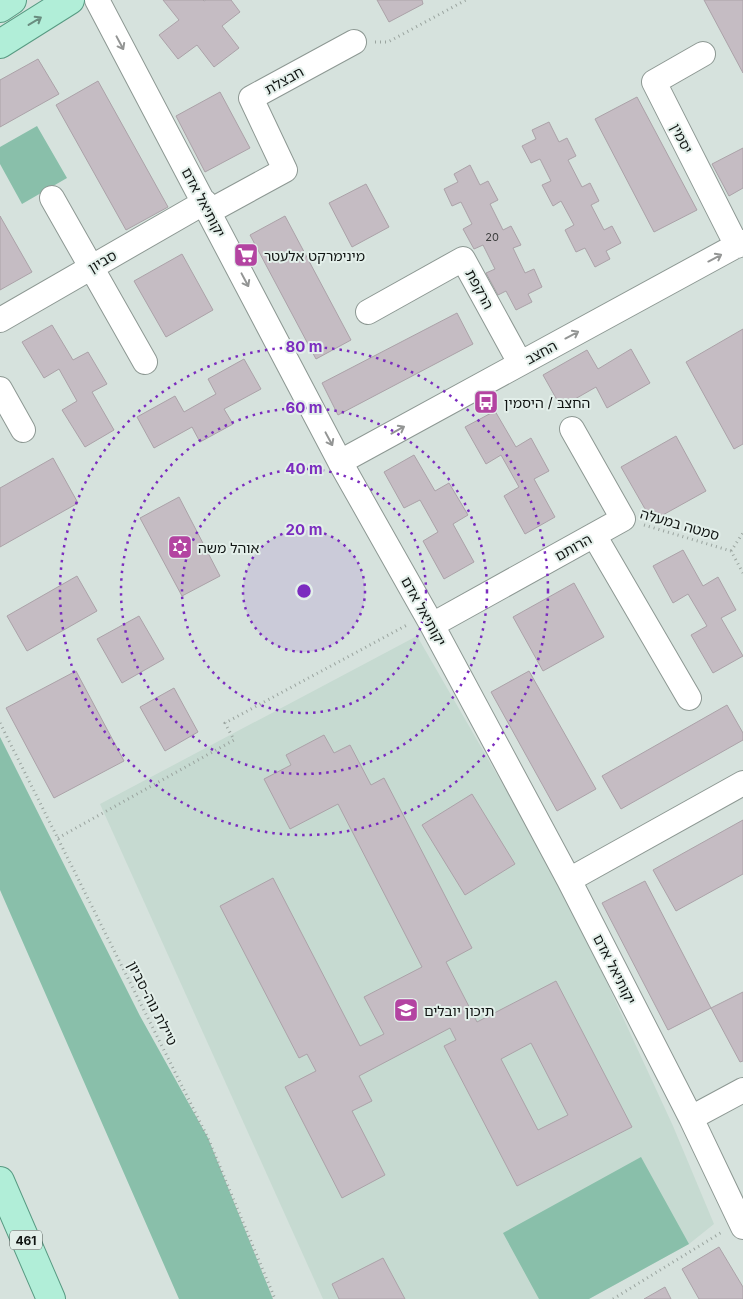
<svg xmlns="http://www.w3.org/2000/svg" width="743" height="1299" viewBox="0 0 743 1299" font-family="Inter,'Noto Sans Hebrew',sans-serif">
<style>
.built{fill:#c6dad1}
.green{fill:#89bfaa}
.building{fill:#c5bcc3;stroke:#aba2a8;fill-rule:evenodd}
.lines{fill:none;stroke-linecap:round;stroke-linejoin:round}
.minor-casing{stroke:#8d9893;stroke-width:26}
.major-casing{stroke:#579a82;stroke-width:30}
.path{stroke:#9aa49f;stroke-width:3;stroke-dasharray:1 4;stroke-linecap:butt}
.minor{stroke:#fff;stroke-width:24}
.major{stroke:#b1eed8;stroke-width:28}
.oneway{stroke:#698c7f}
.oneway2{stroke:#939594}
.ring{fill:none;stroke:#7b2cbf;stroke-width:2.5;stroke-dasharray:2.5 5}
.labels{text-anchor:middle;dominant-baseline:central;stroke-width:4;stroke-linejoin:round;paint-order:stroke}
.number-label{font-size:11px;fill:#3d3e3e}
.shield{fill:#e3efea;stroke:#4f5653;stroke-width:1}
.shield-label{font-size:12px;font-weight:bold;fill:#101412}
.street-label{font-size:14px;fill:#101412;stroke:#e3efea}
.poi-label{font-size:14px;fill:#101412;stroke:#e3efea;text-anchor:start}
.centre{fill:#7b2cbf;stroke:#e3efea;stroke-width:2.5}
.ring-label{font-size:15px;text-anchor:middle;font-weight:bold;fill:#7b2cbf;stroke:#e3efea;stroke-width:4;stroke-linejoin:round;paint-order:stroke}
</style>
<rect width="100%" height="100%" fill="#d6e2dd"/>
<!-- built -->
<path class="built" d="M 417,636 L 566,894 L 673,1126 L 714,1224 L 689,1244 L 589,1299 L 323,1299 L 100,804 Z"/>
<!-- green -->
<path class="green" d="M 37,126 L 67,178 L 22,204 L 0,164 L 0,147 Z
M 0,737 L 140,1016 L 208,1138 L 273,1299 L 179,1299 L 0,890 Z
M 641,1157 L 689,1244 L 589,1299 L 539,1299 L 503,1233 Z"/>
<!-- building -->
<path class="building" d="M 163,0 L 203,0 L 204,1 L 206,0 L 231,0 L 240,12 L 222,26 L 239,48 L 214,67 L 197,45 L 178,59 L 159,35 L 179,20 Z
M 377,0 L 422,0 L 423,4 L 389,22 Z
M 704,0 L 743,0 L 743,73 Z
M 38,59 L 59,94 L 0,127 L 0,80 Z
M 98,81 L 168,207 L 126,230 L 56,105 Z
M 220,92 L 250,148 L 205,172 L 176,116 Z
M 637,97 L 697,210 L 654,232 L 595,119 Z
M 549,122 L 559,142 L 567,138 L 576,156 L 568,160 L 582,187 L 590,183 L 599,201 L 591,205 L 604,230 L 612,226 L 621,243 L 606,251 L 610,259 L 595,267 L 585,248 L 576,252 L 565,230 L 574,225 L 561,201 L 553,206 L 542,185 L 551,181 L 540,159 L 531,163 L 522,146 L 536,139 L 532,130 Z
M 743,148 L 743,188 L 729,196 L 712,164 Z
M 470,165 L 480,185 L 488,181 L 498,200 L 490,204 L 503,230 L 511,226 L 521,245 L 513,248 L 525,273 L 534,269 L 542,287 L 528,294 L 532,302 L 516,310 L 506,291 L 498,295 L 486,273 L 495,269 L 483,245 L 474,249 L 463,229 L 472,224 L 461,202 L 452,206 L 444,189 L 458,182 L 454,174 Z
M 366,184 L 389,227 L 352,247 L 329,203 Z
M 0,216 L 32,272 L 0,290 Z
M 285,216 L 351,340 L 316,359 L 250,235 Z
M 182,254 L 213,310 L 166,337 L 134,281 Z
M 457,313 L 473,344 L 338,415 L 322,383 Z
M 52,325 L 73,360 L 88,352 L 107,384 L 92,392 L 114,430 L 85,447 L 62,410 L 77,401 L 59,369 L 44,378 L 22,342 Z
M 743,329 L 743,444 L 734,449 L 686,362 Z
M 631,349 L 650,383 L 607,408 L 596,387 L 561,407 L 543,375 L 587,350 L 598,369 Z
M 244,359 L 261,389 L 224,409 L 233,424 L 200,442 L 192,427 L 154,448 L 137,417 L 175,396 L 184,412 L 216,394 L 208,379 Z
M 495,411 L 516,447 L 531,438 L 549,471 L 534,479 L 555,517 L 525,534 L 504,496 L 519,487 L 501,455 L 486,464 L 465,427 Z
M 676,436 L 706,491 L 652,521 L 621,467 Z
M 414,455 L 435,491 L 449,483 L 468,515 L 453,524 L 474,562 L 444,579 L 423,541 L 438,532 L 420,500 L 404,508 L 384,472 Z
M 53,458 L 78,503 L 0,547 L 0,488 Z
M 179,497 L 220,576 L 182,596 L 140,518 Z
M 683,550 L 703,586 L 718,577 L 736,610 L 721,618 L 743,656 L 713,673 L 691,635 L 707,626 L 688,594 L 673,603 L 653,566 Z
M 77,576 L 97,611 L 27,651 L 7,616 Z
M 574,583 L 604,637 L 543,671 L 513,617 Z
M 139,616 L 164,659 L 122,683 L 97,639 Z
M 76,671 L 124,761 L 54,798 L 6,708 Z
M 529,671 L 596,789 L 557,811 L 491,692 Z
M 174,688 L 198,732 L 165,751 L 140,707 Z
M 727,705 L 743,733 L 743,740 L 621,809 L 602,776 Z
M 324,735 L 334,753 L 350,745 L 371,785 L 384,778 L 472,948 L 446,962 L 477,1022 L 556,981 L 632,1127 L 517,1186 L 444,1046 L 456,1040 L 450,1028 L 359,1076 L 372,1101 L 352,1111 L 385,1175 L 342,1198 L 285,1087 L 316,1071 L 307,1054 L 299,1058 L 220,906 L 273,878 L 360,1046 L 384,1034 L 364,997 L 422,967 L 338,804 L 290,829 L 264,779 L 291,765 L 286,755 ZM 531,1043 L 568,1115 L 538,1130 L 501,1059 Z
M 472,794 L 515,864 L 465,895 L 422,825 Z
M 743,820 L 743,874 L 676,911 L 653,870 Z
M 645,881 L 711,1008 L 668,1030 L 602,903 Z
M 743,992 L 743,1061 L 740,1062 L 711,1008 Z
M 719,1247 L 743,1287 L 743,1299 L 699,1299 L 682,1269 Z
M 383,1258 L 405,1299 L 339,1299 L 332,1284 Z
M 665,1287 L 671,1299 L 644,1299 Z"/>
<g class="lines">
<defs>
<path id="minor" d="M 97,0 L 340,462 L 432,625 L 569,880 L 691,1118 L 743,1227
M 703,54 L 654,82 L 737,246
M 52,198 L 145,362
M 210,211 L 285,170 L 251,98 L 354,42
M 368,312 L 463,259 L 520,363
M 0,320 L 205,202
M 0,389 L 23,430
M 340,462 L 743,242
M 594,535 L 689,698
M 432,625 L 623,519 L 572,429
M 569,880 L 743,783
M 691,1118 L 743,1090"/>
<path id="major" d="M 0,8 L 12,0
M 0,44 L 70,0
M 0,1181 L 51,1299"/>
</defs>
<!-- minor casing -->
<use href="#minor" class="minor-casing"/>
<!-- major casing -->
<use href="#major" class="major-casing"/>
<!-- path -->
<path class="path" d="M 375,42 L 388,42 L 466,0
M 644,525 L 731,551 L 743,573
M 731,551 L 743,533
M 0,723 L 208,1138 L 275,1299
M 58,838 L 234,740 L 225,723 L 407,625
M 613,1299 L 722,1232"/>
<!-- minor -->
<use href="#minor" class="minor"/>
<!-- major -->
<use href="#major" class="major"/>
</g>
<!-- one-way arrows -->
<defs><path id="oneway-shaft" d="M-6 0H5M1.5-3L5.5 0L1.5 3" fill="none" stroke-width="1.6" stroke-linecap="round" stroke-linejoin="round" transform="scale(1.25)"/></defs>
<use class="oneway" href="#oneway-shaft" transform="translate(35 21) rotate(-31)"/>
<g class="oneway2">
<use href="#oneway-shaft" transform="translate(120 43) rotate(62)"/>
<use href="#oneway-shaft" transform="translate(715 258) rotate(-28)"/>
<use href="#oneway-shaft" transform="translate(245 280) rotate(62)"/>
<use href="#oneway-shaft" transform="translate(572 335) rotate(-28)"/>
<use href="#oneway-shaft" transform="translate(398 430) rotate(-29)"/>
<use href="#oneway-shaft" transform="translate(329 439) rotate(62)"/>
</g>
<!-- distance rings -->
<circle cx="304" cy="591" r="61" fill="#7b2cbf" fill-opacity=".12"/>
<g class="ring">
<circle cx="304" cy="591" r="61"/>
<circle cx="304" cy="591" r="122"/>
<circle cx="304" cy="591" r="183"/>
<circle cx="304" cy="591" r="244"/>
</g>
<!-- icons -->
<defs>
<symbol id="supermarket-square" viewBox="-11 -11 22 22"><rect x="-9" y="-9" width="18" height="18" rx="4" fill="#b344a1" stroke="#e3efea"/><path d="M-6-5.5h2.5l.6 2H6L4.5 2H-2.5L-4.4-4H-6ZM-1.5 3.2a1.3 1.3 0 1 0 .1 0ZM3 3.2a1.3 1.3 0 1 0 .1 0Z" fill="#fff"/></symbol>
<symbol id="bus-square" viewBox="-11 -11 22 22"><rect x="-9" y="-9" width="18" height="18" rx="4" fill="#b344a1" stroke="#e3efea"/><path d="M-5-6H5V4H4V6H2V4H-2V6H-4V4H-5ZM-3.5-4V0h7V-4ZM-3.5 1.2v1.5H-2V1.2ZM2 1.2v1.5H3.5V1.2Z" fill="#fff"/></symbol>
<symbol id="synagogue-square" viewBox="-11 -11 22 22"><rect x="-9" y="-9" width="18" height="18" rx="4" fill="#b344a1" stroke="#e3efea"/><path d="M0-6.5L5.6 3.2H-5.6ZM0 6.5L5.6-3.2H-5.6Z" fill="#fff"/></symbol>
<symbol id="school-square" viewBox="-11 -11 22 22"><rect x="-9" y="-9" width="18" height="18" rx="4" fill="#b344a1" stroke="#e3efea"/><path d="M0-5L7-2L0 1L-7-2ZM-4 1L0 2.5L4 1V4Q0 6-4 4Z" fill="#fff"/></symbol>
</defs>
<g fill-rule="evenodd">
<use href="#supermarket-square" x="232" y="241" width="28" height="28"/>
<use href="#bus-square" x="472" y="388" width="28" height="28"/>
<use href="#synagogue-square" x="166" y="533" width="28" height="28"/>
<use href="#school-square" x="392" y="996" width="28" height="28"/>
</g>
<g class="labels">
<!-- number labels -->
<g class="number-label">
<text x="492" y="237">20</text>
</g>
<!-- shield labels -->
<rect class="shield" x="10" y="1230.5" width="32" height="19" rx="4"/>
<g class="shield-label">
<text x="26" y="1240">461</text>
</g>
<!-- street labels -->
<g class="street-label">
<text transform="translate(284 80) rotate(-29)">חבצלת</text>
<text transform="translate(682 138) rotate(63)">יסמין</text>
<text transform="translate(204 202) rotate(62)">יקותיאל אדם</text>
<text transform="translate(102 261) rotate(-30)">סביון</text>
<text transform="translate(480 289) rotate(62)">הרקפת</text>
<text transform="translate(541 352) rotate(-28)">החצב</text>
<text transform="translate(680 524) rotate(16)">סמטה במעלה</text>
<text transform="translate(573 547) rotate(-29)">הרותם</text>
<text transform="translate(424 611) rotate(61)">יקותיאל אדם</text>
<text transform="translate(615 969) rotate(63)">יקותיאל אדם</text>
<text transform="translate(153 1003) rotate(63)">טיילת נוה-סביון</text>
</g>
<!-- poi labels -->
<g class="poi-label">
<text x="264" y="255">מינימרקט אלעטר</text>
<text x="504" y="402">החצב / היסמין</text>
<text x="198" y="547">אוהל משה</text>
<text x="424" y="1010">תיכון יובלים</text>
</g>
</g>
<circle cx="304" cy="591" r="8" class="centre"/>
<g class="ring-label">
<text x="304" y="352">80 m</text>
<text x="304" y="413">60 m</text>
<text x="304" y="474">40 m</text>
<text x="304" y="535">20 m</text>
</g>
</svg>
